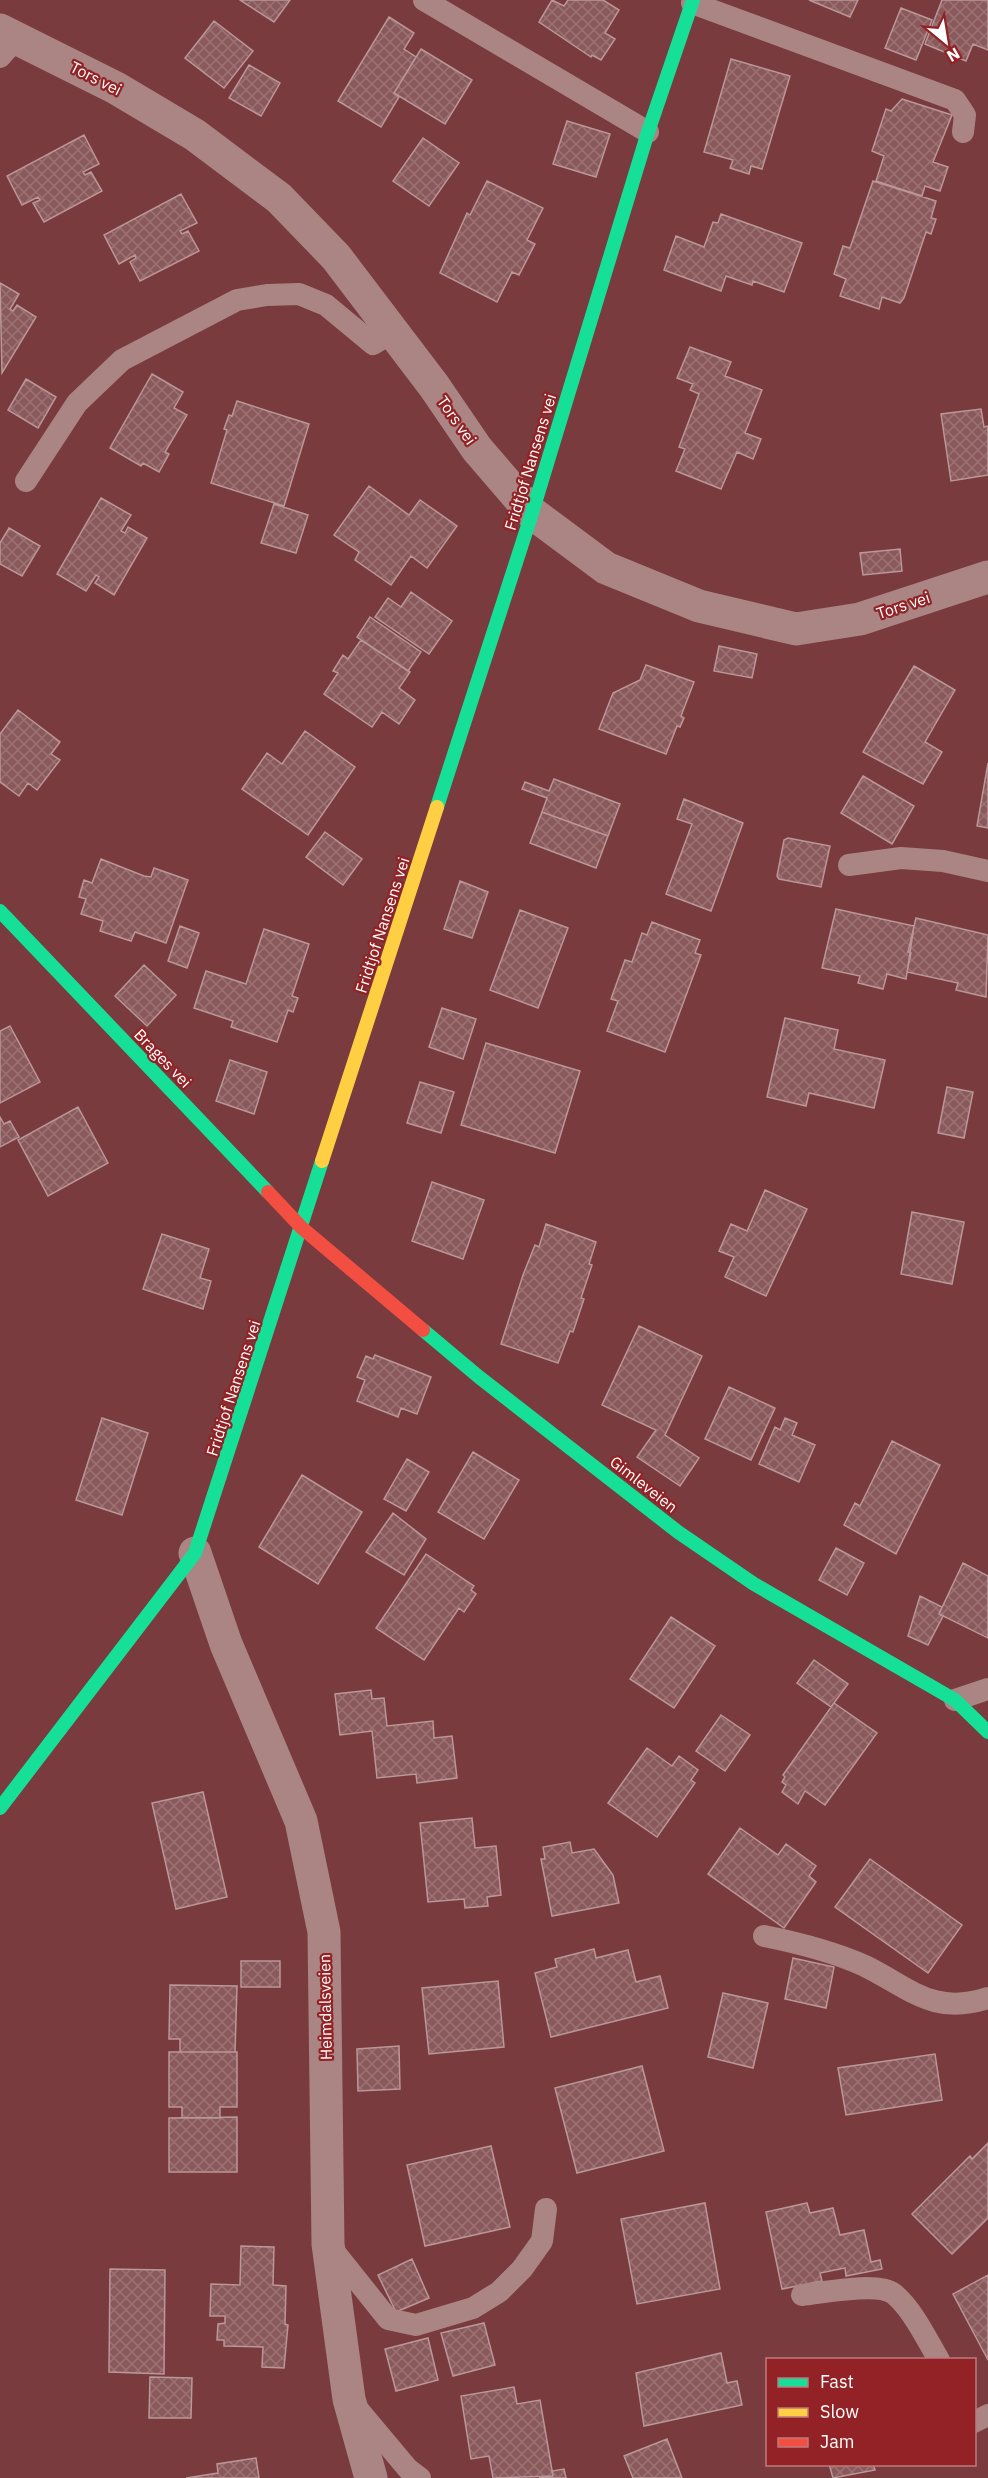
<svg xmlns="http://www.w3.org/2000/svg" width="988" height="2478" viewBox="0 0 988 2478" font-family="'IBM Plex Sans',sans-serif">
<style>
.building{fill:url(#building-cross-hatch);stroke:#ba9799;stroke-width:1.5}
.lines{fill:none;stroke-linecap:round;stroke-linejoin:round}
.lane{stroke:#ab8484;stroke-width:22}
.street{stroke:#ab8484;stroke-width:33}
.fast{stroke:#16e098;stroke-width:14}
.slow{stroke:#ffcf43;stroke-width:14}
.jam{stroke:#f24e42;stroke-width:14}
.labels{text-anchor:middle;dominant-baseline:central;stroke-width:4.5;stroke-linejoin:round;paint-order:stroke}
.street-label{font-size:16px;fill:#fff;stroke:#922225}
</style>
<defs>
<pattern id="building-cross-hatch" width="8" height="8" patternUnits="userSpaceOnUse" patternTransform="scale(1.5)"><rect width="8" height="8" fill="#8a595b"/><path d="M0 0l8 8M0 8l8-8" fill="none" stroke="#9c7274"/></pattern>
</defs>
<rect width="100%" height="100%" fill="#793b3d"/>
<!-- building -->
<path class="building" d="M 240,0 L 290,0 L 274,22 Z
M 552,0 L 564,6 L 568,0 L 603,0 L 619,10 L 605,33 L 615,39 L 601,60 L 592,55 L 591,57 L 539,22 Z
M 809,0 L 858,0 L 850,17 Z
M 942,0 L 988,0 L 988,50 L 973,44 L 966,61 L 925,44 Z
M 901,8 L 932,20 L 916,60 L 885,48 Z
M 389,17 L 414,33 L 404,49 L 416,57 L 394,93 L 399,97 L 381,127 L 338,101 Z
M 214,21 L 253,51 L 224,88 L 185,58 Z
M 421,49 L 472,80 L 445,124 L 394,93 Z
M 731,59 L 790,76 L 762,169 L 751,166 L 749,174 L 730,168 L 733,160 L 704,152 Z
M 249,65 L 280,83 L 261,116 L 229,98 Z
M 902,99 L 952,115 L 933,162 L 948,167 L 940,191 L 925,186 L 922,196 L 876,181 L 884,156 L 872,151 L 886,109 L 891,111 Z
M 567,121 L 610,134 L 596,177 L 553,164 Z
M 84,135 L 99,164 L 83,172 L 85,175 L 91,172 L 102,191 L 44,222 L 33,203 L 40,200 L 38,197 L 22,205 L 7,176 Z
M 423,138 L 459,163 L 429,206 L 393,181 Z
M 487,181 L 543,208 L 527,240 L 535,244 L 519,275 L 512,272 L 497,302 L 440,273 L 467,213 L 470,215 Z
M 873,181 L 936,201 L 931,218 L 936,219 L 931,234 L 926,232 L 904,298 L 900,303 L 882,297 L 879,309 L 840,296 L 846,279 L 834,274 L 843,246 L 850,248 Z
M 181,194 L 197,223 L 180,231 L 182,234 L 188,231 L 199,251 L 140,281 L 130,262 L 136,258 L 135,255 L 119,264 L 104,235 Z
M 721,214 L 802,243 L 784,292 L 753,281 L 752,285 L 726,276 L 721,291 L 664,270 L 676,236 L 704,247 L 713,222 L 718,223 Z
M 0,283 L 19,294 L 10,309 L 13,311 L 17,305 L 36,317 L 2,373 Z
M 690,347 L 731,362 L 725,376 L 762,390 L 745,433 L 761,439 L 753,459 L 737,452 L 721,489 L 676,471 L 685,449 L 679,447 L 699,394 L 690,390 L 693,384 L 677,378 Z
M 152,374 L 183,392 L 174,408 L 187,415 L 165,452 L 169,454 L 159,472 L 143,463 L 141,466 L 110,448 Z
M 26,379 L 56,397 L 38,428 L 8,410 Z
M 237,401 L 309,424 L 284,506 L 211,483 L 227,430 L 224,429 L 229,415 L 232,416 Z
M 981,409 L 984,427 L 988,426 L 988,475 L 951,481 L 941,414 Z
M 369,486 L 409,515 L 420,500 L 457,526 L 427,568 L 411,556 L 391,585 L 355,560 L 359,552 L 334,535 Z
M 101,498 L 131,515 L 121,531 L 125,533 L 128,527 L 147,538 L 114,595 L 95,583 L 99,577 L 96,575 L 86,591 L 57,574 Z
M 274,504 L 308,515 L 296,553 L 261,543 Z
M 9,528 L 40,546 L 22,576 L 0,564 L 0,543 Z
M 900,549 L 902,571 L 863,575 L 860,553 Z
M 411,592 L 452,621 L 429,654 L 375,617 L 388,598 L 401,607 Z
M 370,617 L 421,652 L 408,671 L 357,637 Z
M 361,640 L 410,672 L 399,688 L 415,700 L 399,724 L 382,712 L 372,727 L 324,694 L 338,673 L 333,671 L 343,655 L 348,659 Z
M 719,646 L 757,654 L 752,678 L 714,671 Z
M 646,665 L 694,682 L 681,716 L 684,718 L 680,727 L 677,726 L 666,754 L 599,729 L 613,693 L 640,680 Z
M 914,666 L 955,690 L 925,742 L 942,752 L 923,784 L 863,752 Z
M 18,710 L 60,742 L 51,754 L 60,760 L 37,790 L 28,783 L 19,796 L 0,782 L 0,734 Z
M 305,731 L 355,767 L 308,835 L 242,789 L 267,753 L 282,764 Z
M 988,763 L 988,828 L 977,826 Z
M 863,776 L 914,806 L 892,844 L 841,813 Z
M 554,779 L 620,804 L 608,836 L 542,812 L 547,798 L 522,789 L 525,782 L 549,791 Z
M 684,799 L 743,823 L 711,911 L 666,894 L 692,824 L 677,819 Z
M 542,812 L 608,836 L 596,868 L 530,843 Z
M 325,832 L 362,859 L 343,885 L 306,857 Z
M 788,838 L 830,846 L 821,887 L 779,879 L 777,876 L 784,840 Z
M 101,859 L 144,876 L 151,877 L 154,868 L 188,880 L 166,943 L 135,932 L 131,941 L 100,931 L 103,921 L 81,914 L 86,899 L 79,897 L 84,880 L 92,883 Z
M 460,881 L 488,892 L 472,938 L 444,929 Z
M 836,909 L 914,926 L 906,979 L 887,974 L 883,989 L 858,983 L 860,976 L 822,968 Z
M 520,910 L 568,928 L 538,1008 L 490,990 Z
M 916,918 L 988,935 L 986,997 L 956,990 L 958,983 L 907,972 L 911,953 L 908,952 Z
M 652,922 L 700,940 L 695,953 L 701,955 L 665,1052 L 607,1031 L 618,1001 L 611,999 L 625,960 L 632,962 L 642,933 L 647,935 Z
M 180,926 L 199,933 L 187,968 L 168,961 Z
M 264,929 L 309,944 L 292,996 L 298,998 L 293,1012 L 288,1010 L 277,1042 L 231,1027 L 233,1021 L 194,1008 L 206,971 L 246,984 Z
M 144,965 L 176,995 L 147,1026 L 115,996 Z
M 442,1008 L 476,1019 L 463,1059 L 429,1047 Z
M 785,1018 L 838,1030 L 834,1049 L 885,1060 L 874,1108 L 809,1093 L 806,1106 L 767,1097 Z
M 10,1026 L 40,1082 L 0,1103 L 0,1031 Z
M 486,1043 L 580,1071 L 555,1153 L 461,1125 Z
M 230,1060 L 267,1072 L 254,1114 L 216,1101 Z
M 420,1082 L 454,1092 L 441,1133 L 407,1123 Z
M 947,1087 L 973,1092 L 964,1138 L 938,1133 Z
M 78,1107 L 108,1163 L 48,1196 L 18,1140 Z
M 0,1117 L 4,1124 L 10,1121 L 19,1137 L 0,1147 Z
M 432,1182 L 484,1200 L 463,1259 L 412,1241 Z
M 765,1190 L 807,1209 L 766,1296 L 725,1277 L 734,1257 L 719,1251 L 731,1224 L 747,1231 Z
M 912,1212 L 964,1222 L 952,1284 L 901,1274 Z
M 546,1224 L 596,1242 L 589,1264 L 592,1265 L 581,1298 L 584,1299 L 573,1332 L 570,1331 L 558,1363 L 501,1344 L 523,1275 L 535,1245 L 539,1247 Z
M 162,1234 L 209,1249 L 200,1278 L 211,1281 L 203,1309 L 143,1289 Z
M 639,1326 L 702,1356 L 665,1435 L 699,1458 L 680,1486 L 637,1457 L 656,1430 L 602,1405 Z
M 375,1355 L 431,1377 L 417,1414 L 401,1408 L 398,1417 L 357,1401 L 365,1380 L 357,1377 L 366,1356 L 373,1359 Z
M 729,1387 L 775,1408 L 751,1460 L 705,1439 Z
M 102,1418 L 148,1433 L 122,1515 L 76,1500 Z
M 785,1418 L 797,1423 L 792,1435 L 815,1445 L 799,1482 L 759,1464 L 775,1427 L 780,1430 Z
M 892,1441 L 940,1465 L 896,1554 L 844,1525 L 855,1503 L 860,1506 Z
M 473,1452 L 519,1480 L 484,1539 L 438,1512 Z
M 407,1459 L 429,1472 L 406,1511 L 384,1499 Z
M 302,1475 L 362,1512 L 318,1584 L 259,1547 Z
M 393,1513 L 426,1539 L 404,1575 L 366,1552 Z
M 836,1548 L 864,1563 L 847,1595 L 819,1580 Z
M 426,1554 L 474,1586 L 471,1590 L 476,1594 L 464,1612 L 459,1608 L 424,1660 L 376,1628 Z
M 963,1563 L 988,1576 L 988,1638 L 939,1614 Z
M 920,1596 L 942,1607 L 939,1614 L 943,1616 L 928,1645 L 908,1636 Z
M 671,1617 L 715,1646 L 674,1708 L 630,1679 Z
M 814,1660 L 848,1684 L 831,1707 L 797,1683 Z
M 371,1690 L 372,1699 L 384,1698 L 387,1726 L 433,1721 L 434,1738 L 452,1736 L 457,1778 L 417,1783 L 416,1774 L 377,1778 L 372,1731 L 340,1735 L 335,1694 Z
M 834,1703 L 877,1733 L 825,1805 L 805,1791 L 798,1804 L 782,1792 L 786,1785 L 782,1782 L 785,1777 L 783,1775 Z
M 721,1715 L 750,1735 L 725,1771 L 696,1751 Z
M 647,1748 L 672,1766 L 679,1756 L 698,1770 L 691,1780 L 695,1783 L 657,1837 L 608,1803 Z
M 203,1792 L 227,1897 L 176,1909 L 152,1803 Z
M 472,1818 L 475,1848 L 496,1846 L 501,1895 L 487,1897 L 488,1906 L 465,1908 L 464,1899 L 428,1902 L 420,1823 Z
M 740,1828 L 778,1855 L 786,1844 L 816,1866 L 809,1876 L 816,1882 L 784,1928 L 708,1874 Z
M 570,1842 L 572,1853 L 594,1849 L 613,1875 L 619,1903 L 552,1916 L 541,1859 L 545,1859 L 543,1847 Z
M 870,1859 L 962,1925 L 928,1973 L 835,1907 Z
M 594,1949 L 596,1958 L 628,1950 L 636,1982 L 660,1976 L 668,2008 L 551,2037 L 535,1973 L 557,1967 L 555,1959 Z
M 793,1958 L 834,1967 L 826,2008 L 785,1999 Z
M 241,1961 L 280,1961 L 280,1987 L 241,1987 Z
M 498,1981 L 504,2047 L 429,2054 L 422,1988 Z
M 170,1985 L 237,1986 L 235,2052 L 180,2052 L 180,2039 L 169,2039 Z
M 723,1993 L 768,2003 L 753,2068 L 708,2057 Z
M 399,2046 L 400,2089 L 358,2091 L 357,2049 Z
M 169,2052 L 237,2052 L 237,2107 L 220,2107 L 220,2118 L 182,2118 L 182,2107 L 169,2107 Z
M 935,2054 L 942,2100 L 846,2115 L 838,2068 Z
M 642,2066 L 664,2151 L 577,2173 L 555,2088 Z
M 237,2117 L 237,2172 L 169,2172 L 169,2118 Z
M 988,2143 L 988,2218 L 952,2254 L 912,2214 L 970,2156 L 972,2159 Z
M 491,2146 L 510,2227 L 425,2246 L 407,2165 Z
M 705,2203 L 720,2289 L 637,2304 L 621,2219 Z
M 807,2203 L 810,2213 L 833,2208 L 840,2235 L 864,2230 L 871,2262 L 880,2260 L 882,2269 L 846,2276 L 845,2268 L 820,2273 L 822,2281 L 782,2289 L 766,2212 Z
M 241,2246 L 274,2247 L 273,2285 L 286,2286 L 285,2324 L 288,2325 L 284,2368 L 262,2367 L 263,2347 L 224,2346 L 224,2340 L 217,2340 L 218,2324 L 225,2323 L 225,2316 L 210,2316 L 211,2284 L 240,2285 Z
M 412,2259 L 429,2298 L 396,2312 L 378,2275 Z
M 110,2269 L 165,2270 L 164,2374 L 109,2372 Z
M 988,2275 L 988,2360 L 953,2294 Z
M 484,2323 L 495,2365 L 453,2376 L 441,2333 Z
M 428,2338 L 438,2380 L 396,2391 L 385,2349 Z
M 721,2353 L 727,2383 L 737,2381 L 742,2405 L 644,2426 L 636,2373 Z
M 150,2377 L 192,2378 L 191,2418 L 149,2418 Z
M 514,2387 L 517,2404 L 540,2400 L 553,2476 L 493,2478 L 489,2456 L 471,2459 L 461,2396 Z
M 667,2439 L 682,2478 L 633,2478 L 624,2456 Z
M 256,2458 L 259,2478 L 186,2478 L 218,2473 L 217,2464 Z
M 829,2464 L 873,2464 L 875,2470 L 833,2478 Z
M 564,2469 L 566,2478 L 539,2478 L 553,2476 L 552,2471 Z"/>
<g class="lines">
<!-- lane -->
<path class="lane" d="M 424,0 L 648,132
M 692,3 L 955,100 L 965,115 L 963,132
M 0,57 L 17,38
M 26,481 L 77,403 L 122,360 L 237,300 L 267,295 L 299,294 L 326,305 L 373,344 L 393,332
M 849,865 L 901,858 L 943,861 L 988,871
M 955,1700 L 988,1689
M 764,1936 C 799,1943 832,1951 865,1966 C 910,1988 933,2016 988,1998
M 329,2245 L 388,2319 L 416,2325 L 473,2308 L 499,2292 L 522,2269 L 542,2241 L 546,2209
M 802,2295 C 822,2293 878,2281 894,2294 C 913,2310 926,2338 939,2360
M 356,2407 L 408,2469 L 420,2478
M 974,2422 L 988,2415"/>
<!-- street -->
<path class="street" d="M 0,30 L 116,88 L 195,135 L 279,198 L 336,257 L 434,386 L 477,449 L 532,513 L 606,568 L 699,606 L 796,629 L 860,619 L 988,577
M 195,1553 L 226,1644 L 301,1821 L 324,1932 L 328,2244 L 349,2399 L 371,2478"/>
<!-- fast -->
<path class="fast" d="M 437,807 L 532,513 L 648,132 L 693,0
M 0,911 L 268,1192
M 423,1330 L 479,1377 L 678,1532 L 754,1584 L 955,1700 L 988,1732
M 0,1808 L 195,1553 L 322,1161"/>
<!-- slow -->
<path class="slow" d="M 322,1161 L 437,807"/>
<!-- jam -->
<path class="jam" d="M 268,1192 L 302,1228 L 423,1330"/>
</g>
<g class="labels">
<!-- street labels -->
<g class="street-label">
<text transform="translate(96 78) rotate(27)">Tors vei</text>
<text transform="translate(457 420) rotate(55)">Tors vei</text>
<text transform="translate(530 462) rotate(-73)">Fridtjof Nansens vei</text>
<text transform="translate(903 605) rotate(-18)">Tors vei</text>
<text transform="translate(382 925) rotate(-72)">Fridtjof Nansens vei</text>
<text transform="translate(163 1058) rotate(46)">Brages vei</text>
<text transform="translate(233 1388) rotate(-72)">Fridtjof Nansens vei</text>
<text transform="translate(644 1484) rotate(38)">Gimleveien</text>
<text transform="translate(325 2007) rotate(-91)">Heimdalsveien</text>
</g>
</g>
<!-- legend -->
<rect x="766" y="2358" width="210" height="108" fill="#922225" stroke="#be7a7c" stroke-width="1.5"/>
<rect x="778" y="2378" width="30" height="9" fill="#16e098" stroke="#be7a7c" stroke-width="1.5"/>
<text x="820" y="2388" font-size="18" fill="#ffffff">Fast</text>
<rect x="778" y="2408" width="30" height="9" fill="#ffcf43" stroke="#be7a7c" stroke-width="1.5"/>
<text x="820" y="2418" font-size="18" fill="#ffffff">Slow</text>
<rect x="778" y="2438" width="30" height="9" fill="#f24e42" stroke="#be7a7c" stroke-width="1.5"/>
<text x="820" y="2448" font-size="18" fill="#ffffff">Jam</text>
<!-- north arrow -->
<g transform="translate(946 42) rotate(150)" stroke="#922225" stroke-width="4.5" paint-order="stroke">
<path d="M0-4.5L10 22L0 15L-10 22Z" fill="#ffffff"/>
<text y="-9" font-size="16" font-weight="bold" text-anchor="middle" fill="#ffffff">N</text>
</g>
</svg>
